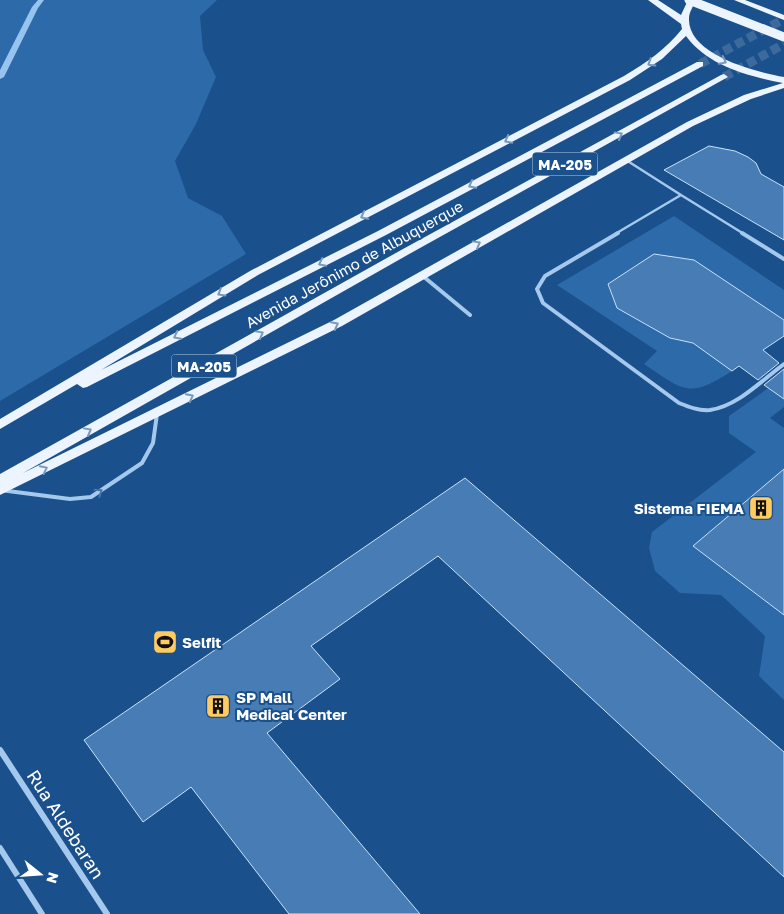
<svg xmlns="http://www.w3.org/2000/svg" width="784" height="914" viewBox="0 0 784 914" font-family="'Golos Text',sans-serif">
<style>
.green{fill:#2d6aa9}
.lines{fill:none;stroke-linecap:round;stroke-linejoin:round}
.stream{fill:#97c4ef;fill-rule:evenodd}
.building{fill:#477cb5;stroke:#cae2fa}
.primary-tunnel{stroke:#3c6a9c;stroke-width:9;stroke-dasharray:9 4.5;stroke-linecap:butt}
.lane-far1{stroke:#a5c8ed;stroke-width:2.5}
.lane{stroke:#a5c8ed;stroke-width:4}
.street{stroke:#a5c8ed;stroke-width:6}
.primary{fill:#ebf4ff;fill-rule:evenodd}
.primary-bridge{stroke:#ebf4ff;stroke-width:9}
.oneway{stroke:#789abf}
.oneway2{stroke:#4474a8}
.labels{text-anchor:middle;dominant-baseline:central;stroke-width:4;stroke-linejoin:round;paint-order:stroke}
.shield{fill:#1a508b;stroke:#bacadc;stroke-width:1}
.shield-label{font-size:14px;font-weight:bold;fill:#fff}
.street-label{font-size:15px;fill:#fff;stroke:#1a508b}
.poi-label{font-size:15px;font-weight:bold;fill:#fff;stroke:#1a508b;text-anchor:start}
.near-street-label{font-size:18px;fill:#fff;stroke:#1a508b}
</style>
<rect width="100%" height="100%" fill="#1a508b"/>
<!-- green -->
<path class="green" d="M 0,0 L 217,0 L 200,16 L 203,50 L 216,77 L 196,124 L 175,161 L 188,198 L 222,216 L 246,254 L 0,401 Z
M 674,216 L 784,290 L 784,320 L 694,260 L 654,254 L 608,284 L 617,308 L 670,338 L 693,343 L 732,371 C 689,399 684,391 644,364 L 657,351 L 557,285 Z
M 784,377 L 784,407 L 770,418 L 784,428 L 784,469 L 693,546 L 784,615 L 784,700 L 759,676 L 765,636 L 721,595 L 680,593 L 655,571 L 649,548 L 652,532 L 756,452 L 729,433 L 729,416 Z"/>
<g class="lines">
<!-- stream -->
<path class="stream" d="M 38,0 L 44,0 L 38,8 L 4,77 L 0,79 L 0,70 L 32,7 Z"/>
</g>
<!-- building -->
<path class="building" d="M 709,146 L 735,151 L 748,157 L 756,163 L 761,174 L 784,187 L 784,240 L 664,170 Z
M 654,254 L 694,260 L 784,320 L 784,336 L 763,350 L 779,363 L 758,380 L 739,366 L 732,371 L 693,343 L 670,338 L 617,308 L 608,284 Z
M 784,369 L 784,399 L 764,385 Z
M 784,469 L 784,615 L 693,546 Z
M 465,478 L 784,752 L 784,877 L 438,556 L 311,646 L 340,679 L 267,733 L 420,914 L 289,914 L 191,787 L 143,822 L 84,740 Z"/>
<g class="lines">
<!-- primary-tunnel -->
<path class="primary-tunnel" d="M 700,64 L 784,19
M 724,77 L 784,44"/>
<!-- lane-far1 -->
<path class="lane-far1" d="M 626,160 L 681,195
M 615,234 L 681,195 L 744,234"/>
<!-- lane -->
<path class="lane" d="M 618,233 L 545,276 L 537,289 L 543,303 L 679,403 C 689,407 699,411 710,410 C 738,406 762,380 784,364
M 742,233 L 784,259
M 424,277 L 470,315
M 0,490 L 70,499 L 91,497 L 142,463 L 153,443 L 157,414"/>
<!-- street -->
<path class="street" d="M 0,750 L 107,914
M 0,848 L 42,914"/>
<!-- primary -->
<path class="primary" d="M 648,0 L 658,0 L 681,15 L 688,0 L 696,0 C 694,5 689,12 689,18 C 687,55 756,72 784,77 L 784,88 L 751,99 L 693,126 L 342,326 L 0,495 L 0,474 L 403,249 L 721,75 L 724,74 L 728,77 L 411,253 L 23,473 L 334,320 L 687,122 L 744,95 L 783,83 C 748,76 708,66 686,36 L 662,59 L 630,80 L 258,275 L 101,370 L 378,231 L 697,62 L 703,62 L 703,66 L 386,235 L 87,387 L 83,388 L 77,384 L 0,429 L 0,419 L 250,271 L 624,76 C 646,63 666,49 682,29 L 681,24 Z
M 734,0 L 745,0 L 784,15 L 784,20 Z"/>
<!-- primary-bridge -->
<path class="primary-bridge" d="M 689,0 L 784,37"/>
</g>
<!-- one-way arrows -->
<defs><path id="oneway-chevron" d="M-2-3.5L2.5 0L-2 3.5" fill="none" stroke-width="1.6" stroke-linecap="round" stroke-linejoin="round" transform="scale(1.25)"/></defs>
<g class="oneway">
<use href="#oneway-chevron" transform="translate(723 61) rotate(27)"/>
<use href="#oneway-chevron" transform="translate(651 63) rotate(148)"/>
<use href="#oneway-chevron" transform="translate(619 135) rotate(-29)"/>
<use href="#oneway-chevron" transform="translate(508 140) rotate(152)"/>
<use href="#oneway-chevron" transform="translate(472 185) rotate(152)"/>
<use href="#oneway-chevron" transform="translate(364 216) rotate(152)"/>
<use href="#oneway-chevron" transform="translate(477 244) rotate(-29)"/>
<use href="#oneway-chevron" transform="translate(322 263) rotate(153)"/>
<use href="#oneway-chevron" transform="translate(221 293) rotate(149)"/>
<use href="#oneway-chevron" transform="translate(335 325) rotate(-28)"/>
<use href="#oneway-chevron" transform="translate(260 334) rotate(-29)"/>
<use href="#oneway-chevron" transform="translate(177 336) rotate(153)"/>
<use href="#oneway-chevron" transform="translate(190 397) rotate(-27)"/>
<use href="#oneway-chevron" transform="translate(88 431) rotate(-29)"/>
<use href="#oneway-chevron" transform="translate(44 469) rotate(-26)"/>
</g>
<use class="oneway2" href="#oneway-chevron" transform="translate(99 492) rotate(-34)"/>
<!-- icons -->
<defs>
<symbol id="building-square" viewBox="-11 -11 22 22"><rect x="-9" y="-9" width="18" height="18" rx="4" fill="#ffcb61" stroke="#1a508b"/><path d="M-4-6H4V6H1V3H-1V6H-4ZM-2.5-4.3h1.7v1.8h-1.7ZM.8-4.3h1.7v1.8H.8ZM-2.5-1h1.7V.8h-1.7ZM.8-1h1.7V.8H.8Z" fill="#111"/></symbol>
<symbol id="stadium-square" viewBox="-11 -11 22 22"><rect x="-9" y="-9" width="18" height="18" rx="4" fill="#ffcb61" stroke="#1a508b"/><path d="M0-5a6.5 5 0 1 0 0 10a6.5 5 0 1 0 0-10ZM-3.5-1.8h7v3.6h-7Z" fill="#111"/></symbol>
</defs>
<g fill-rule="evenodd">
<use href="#building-square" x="747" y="494" width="28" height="28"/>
<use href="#stadium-square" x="151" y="628" width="28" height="28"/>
<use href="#building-square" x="204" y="692" width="28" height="28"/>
</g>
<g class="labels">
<!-- shield labels -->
<g class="shield">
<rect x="532.5" y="152.5" width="65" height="23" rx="4"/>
<rect x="171.5" y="354.5" width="65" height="23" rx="4"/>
</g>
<g class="shield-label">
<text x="565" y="164">MA-205</text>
<text x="204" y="366">MA-205</text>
</g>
<!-- street labels -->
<g class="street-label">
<text transform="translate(354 264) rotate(-29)">Avenida Jerônimo de Albuquerque</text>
</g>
<!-- poi labels -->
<g class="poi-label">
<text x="744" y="508" text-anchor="end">Sistema FIEMA</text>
<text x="182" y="642">Selfit</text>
<text x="236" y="697">SP Mall<tspan x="236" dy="17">Medical Center</tspan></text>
</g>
<!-- near-street labels -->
<g class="near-street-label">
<text transform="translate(66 824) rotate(57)">Rua Aldebaran</text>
</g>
</g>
<!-- north arrow -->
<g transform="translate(40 874) rotate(107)" stroke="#1a508b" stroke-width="4" paint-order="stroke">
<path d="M0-4L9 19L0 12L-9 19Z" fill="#ffffff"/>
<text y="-8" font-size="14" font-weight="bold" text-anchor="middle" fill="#ffffff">N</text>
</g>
</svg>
